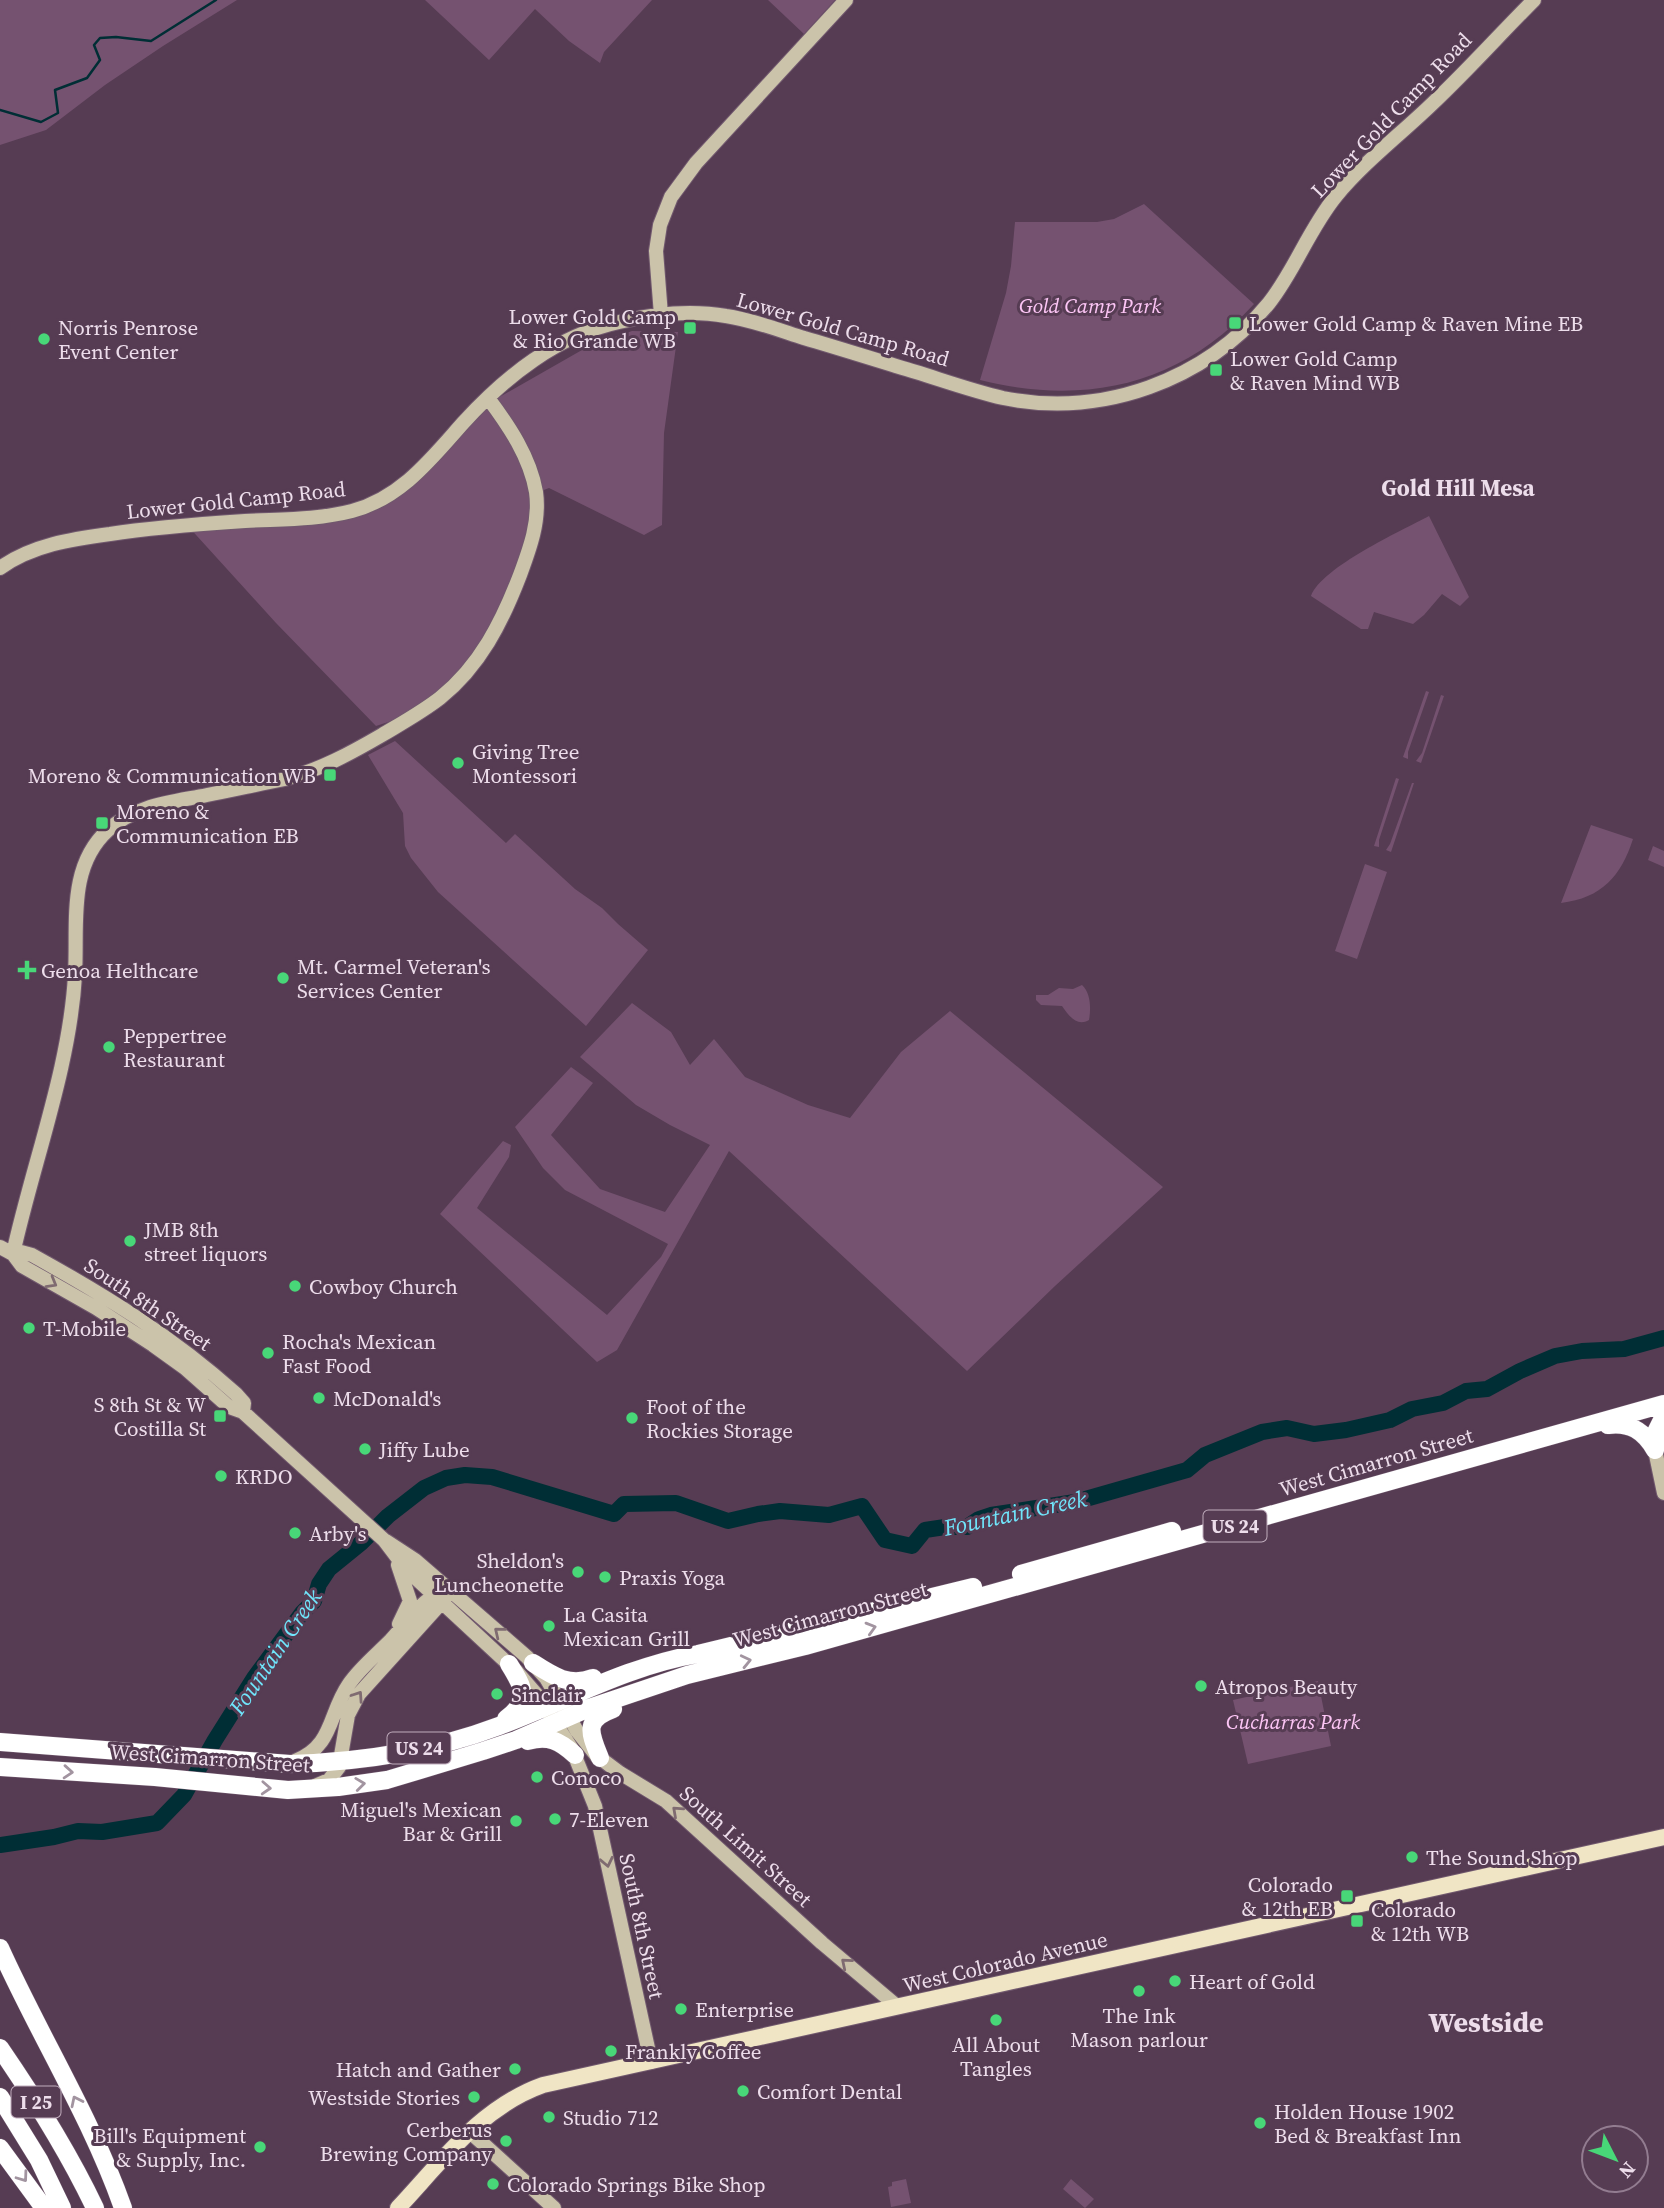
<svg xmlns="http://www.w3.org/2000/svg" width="1664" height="2208" viewBox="0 0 1664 2208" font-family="'Source Serif 4',serif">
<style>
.green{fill:#755270}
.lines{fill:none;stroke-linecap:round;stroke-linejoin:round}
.stream{stroke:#002e35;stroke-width:2.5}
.river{stroke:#002e35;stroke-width:16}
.secondary-casing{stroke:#71596e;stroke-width:16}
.primary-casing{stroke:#71596e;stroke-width:18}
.highway-casing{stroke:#71596e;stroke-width:19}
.secondary{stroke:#cbc3aa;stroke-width:14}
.primary{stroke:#f0e5c5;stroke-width:16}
.highway{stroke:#fff;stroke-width:18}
.oneway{stroke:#7f6b71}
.oneway2{stroke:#a294a0}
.poi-dot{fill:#48d778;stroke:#563c53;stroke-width:2.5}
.labels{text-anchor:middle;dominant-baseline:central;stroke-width:6;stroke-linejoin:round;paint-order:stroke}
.shield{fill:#563c53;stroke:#c0adbd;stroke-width:2}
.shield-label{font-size:19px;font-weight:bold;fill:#edddeb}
.street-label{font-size:21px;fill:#edddeb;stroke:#563c53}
.park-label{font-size:21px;font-style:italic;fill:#fdc6f6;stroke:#563c53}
.poi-label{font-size:21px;fill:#edddeb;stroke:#563c53;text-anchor:start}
.neighbourhood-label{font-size:23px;font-weight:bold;fill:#edddeb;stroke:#563c53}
.water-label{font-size:23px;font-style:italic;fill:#70e6fc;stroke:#563c53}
.district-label{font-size:28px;font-weight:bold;fill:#edddeb;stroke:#563c53}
</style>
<rect width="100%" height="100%" fill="#563c53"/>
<!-- green -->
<path class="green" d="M 0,0 L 237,0 L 163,46 L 105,85 L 46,130 L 0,145 Z
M 425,0 L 652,0 L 604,52 L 600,63 L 569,41 L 535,9 L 489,60 Z
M 768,0 L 835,0 L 804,34 Z
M 1144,204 L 1254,304 C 1180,386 1084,406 980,380 L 1006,293 L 1011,266 L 1015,222 L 1097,222 L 1114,219 Z
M 632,331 L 678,332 L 664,433 L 662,525 L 644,535 L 549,488 L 536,493 L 537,510 L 498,627 L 422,711 L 376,726 L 276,623 L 187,525 L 359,509 L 411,480 L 475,411 L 589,346 Z
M 1429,516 L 1469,597 L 1460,606 L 1442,594 L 1424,615 L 1413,624 L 1374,612 L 1368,629 L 1361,629 L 1311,596 C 1322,567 1401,531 1429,516 Z
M 1426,691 L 1429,692 L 1408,752 L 1408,759 L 1403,757 Z
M 1441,695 L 1444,696 L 1421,763 L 1416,761 L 1422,753 Z
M 395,741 L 506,843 L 515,834 L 575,889 L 602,908 L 618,924 L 648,950 L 586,1026 L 438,892 L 411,858 L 405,846 L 403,813 L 368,755 Z
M 1396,778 L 1399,779 L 1379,840 L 1379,847 L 1374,846 Z
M 1412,783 L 1414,783 L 1391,852 L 1386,850 L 1390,844 Z
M 1591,825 L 1633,839 C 1621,876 1602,898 1561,903 Z
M 1653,846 L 1664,851 L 1664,867 L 1648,860 Z
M 1365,864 L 1387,872 L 1357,959 L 1335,951 Z
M 1082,985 C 1091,993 1091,1009 1089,1020 C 1077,1027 1069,1016 1062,1006 L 1041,1005 L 1036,1000 L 1036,995 L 1048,995 L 1059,988 L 1073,989 Z
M 632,1003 L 671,1032 L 690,1065 L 714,1039 L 745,1077 L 808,1105 L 850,1118 L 901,1052 L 950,1011 L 1163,1187 L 1055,1286 L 967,1371 L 729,1151 L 617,1350 L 597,1362 L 440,1214 L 503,1141 L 511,1145 L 509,1157 L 477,1208 L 607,1315 L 661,1257 L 668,1244 L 565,1190 L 543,1168 L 515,1127 L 571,1067 L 593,1083 L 551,1135 L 600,1189 L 665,1212 L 710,1145 L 670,1125 L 636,1105 L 580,1057 Z
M 1318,1681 L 1331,1746 L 1248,1764 L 1233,1700 Z
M 906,2179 L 911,2203 L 891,2207 L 888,2187 L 892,2186 L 892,2182 Z
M 1071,2179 L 1094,2199 L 1085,2208 L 1063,2189 Z"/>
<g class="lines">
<!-- stream -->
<path class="stream" d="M 0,110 L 41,122 L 58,113 L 55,90 L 87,78 L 100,60 L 94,45 L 100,38 L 116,37 L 151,41 L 216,0"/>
<!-- river -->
<path class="river" d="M 0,1845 L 54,1837 L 78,1831 L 102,1832 L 157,1823 L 184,1795 L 215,1740 L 254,1678 L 302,1613 L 314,1601 L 319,1584 L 329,1569 L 361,1543 L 388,1516 L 424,1488 L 446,1478 L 465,1475 L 492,1477 L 614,1514 L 624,1504 L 676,1503 L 728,1521 L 758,1514 L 780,1511 L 829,1515 L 862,1506 L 885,1540 L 912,1546 L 925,1530 L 945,1527 L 967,1527 L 979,1519 L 991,1515 L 1075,1502 L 1187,1470 L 1205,1455 L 1262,1432 L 1287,1428 L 1314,1434 L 1346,1430 L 1390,1420 L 1412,1409 L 1443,1403 L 1466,1391 L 1487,1389 L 1520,1371 L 1555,1356 L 1582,1351 L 1624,1349 L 1664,1338"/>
<defs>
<path id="secondary" d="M 661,315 L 656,251 L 660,225 L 671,197 L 696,163 L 846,0
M 0,568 C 32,545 72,539 110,534 C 155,527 200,524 245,521 C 281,519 317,520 352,511 C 401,498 431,459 463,423 C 506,376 556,336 619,322 C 653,314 692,310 726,316 C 753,320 779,330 804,338 C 842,349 879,361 916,372 C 945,381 973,391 1003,398 C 1102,418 1205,381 1269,303 C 1295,270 1309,229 1336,196 C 1364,162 1401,134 1433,103 C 1468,70 1500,34 1534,0
M 0,1247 L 13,1254 L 22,1266 L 96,1308 L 153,1345 L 185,1368 L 229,1407 L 243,1412 L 384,1540 L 406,1569 L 517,1672 L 537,1695 L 572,1749 L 595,1806 L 651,2062
M 13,1254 C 33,1163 70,1067 75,975 C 78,925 67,867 108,830 C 135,805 173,802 207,795 C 233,790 259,784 285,779 C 320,770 351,753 382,735 C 402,723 422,712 440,698 C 480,666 502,622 520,575 C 530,548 540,521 536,492 C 530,457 509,426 488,398
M 13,1254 L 21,1252 L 32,1255 C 106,1296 173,1337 236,1394 L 244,1403 L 243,1412
M 1655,1450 L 1664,1493
M 386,1541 L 415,1560 L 527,1657 L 546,1678 L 577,1731 L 596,1755 L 620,1773 L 666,1801 L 822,1943 L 898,2007
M 398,1565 L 410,1601 L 399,1624
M 295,1761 C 334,1746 328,1714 349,1684 C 360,1668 376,1655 390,1641 C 405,1625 421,1601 440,1592
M 315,1786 L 329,1780 L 339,1767 L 348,1715 L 359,1694 L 442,1602 L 446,1594
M 469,2131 L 554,2208"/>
<path id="primary" d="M 398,2208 C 442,2161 481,2107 543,2085 L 1664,1837"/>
<path id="highway" d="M 1608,1425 C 1630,1422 1644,1431 1655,1450
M 1655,1450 L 1657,1430 L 1664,1416
M 1021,1574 L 1172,1531
M 533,1663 C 553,1676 569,1687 593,1678
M 506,1719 C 531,1700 524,1688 509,1664
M 528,1741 C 548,1735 560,1741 575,1755
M 0,1742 L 290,1764 C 360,1762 433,1751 499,1726 C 566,1701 627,1666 698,1654 L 973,1587
M 600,1758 C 590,1733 583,1720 613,1709
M 0,1767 L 155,1777 L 288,1790 L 338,1787 L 387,1780 L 483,1751 L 516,1740 L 589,1708 L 687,1675 L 805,1646 L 1664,1404
M 0,1948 C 39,2035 91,2117 123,2208
M 0,2048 C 35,2099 68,2151 95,2208
M 0,2097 L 39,2160 L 62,2208
M 0,2148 L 44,2208"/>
</defs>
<!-- secondary casing -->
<use href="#secondary" class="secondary-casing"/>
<!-- primary casing -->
<use href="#primary" class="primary-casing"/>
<!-- highway casing -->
<use href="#highway" class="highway-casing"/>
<!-- secondary -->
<use href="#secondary" class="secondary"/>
<!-- primary -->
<use href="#primary" class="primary"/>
<!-- highway -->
<use href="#highway" class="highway"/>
</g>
<!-- one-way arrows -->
<defs><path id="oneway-chevron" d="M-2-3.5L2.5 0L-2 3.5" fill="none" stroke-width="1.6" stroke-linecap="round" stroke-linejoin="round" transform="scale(1.75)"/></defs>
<g class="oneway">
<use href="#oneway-chevron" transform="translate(52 1283) rotate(30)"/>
<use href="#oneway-chevron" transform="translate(499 1632) rotate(-141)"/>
<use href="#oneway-chevron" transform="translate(358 1696) rotate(-56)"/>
<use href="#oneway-chevron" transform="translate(677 1811) rotate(-138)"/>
<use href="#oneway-chevron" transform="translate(607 1862) rotate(78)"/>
<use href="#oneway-chevron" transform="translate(846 1963) rotate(-140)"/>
</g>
<g class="oneway2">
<use href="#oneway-chevron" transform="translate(871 1628) rotate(-16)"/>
<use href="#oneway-chevron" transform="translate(746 1661) rotate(-13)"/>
<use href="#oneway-chevron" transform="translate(68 1772) rotate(4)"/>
<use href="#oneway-chevron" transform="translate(360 1784) rotate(-7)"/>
<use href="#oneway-chevron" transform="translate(266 1788) rotate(3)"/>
<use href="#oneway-chevron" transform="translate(76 2101) rotate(-116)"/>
<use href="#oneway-chevron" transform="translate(23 2177) rotate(54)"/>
</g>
<!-- markers -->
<g class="poi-dot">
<rect x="1228" y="316" width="14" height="14" rx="3.5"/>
<rect x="683" y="321" width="14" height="14" rx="3.5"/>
<circle cx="44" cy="339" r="7"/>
<rect x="1209" y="363" width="14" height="14" rx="3.5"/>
<circle cx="458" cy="763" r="7"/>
<rect x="323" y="768" width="14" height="14" rx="3.5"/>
<rect x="95" y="816" width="14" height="14" rx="3.5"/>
<path d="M23.5 959.5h7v7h7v7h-7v7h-7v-7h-7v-7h7z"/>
<circle cx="283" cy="978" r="7"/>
<circle cx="109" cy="1047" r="7"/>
<circle cx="130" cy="1241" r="7"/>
<circle cx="295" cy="1286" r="7"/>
<circle cx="29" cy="1328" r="7"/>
<circle cx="268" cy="1353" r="7"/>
<circle cx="319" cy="1398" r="7"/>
<rect x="213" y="1409" width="14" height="14" rx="3.5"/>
<circle cx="632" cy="1418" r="7"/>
<circle cx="365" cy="1449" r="7"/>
<circle cx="221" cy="1476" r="7"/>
<circle cx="295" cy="1533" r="7"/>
<circle cx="578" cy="1572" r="7"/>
<circle cx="605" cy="1577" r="7"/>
<circle cx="549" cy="1626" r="7"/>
<circle cx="1201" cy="1686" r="7"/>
<circle cx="497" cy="1694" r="7"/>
<circle cx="537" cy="1777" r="7"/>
<circle cx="555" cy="1819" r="7"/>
<circle cx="516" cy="1821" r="7"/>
<circle cx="1412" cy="1857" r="7"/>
<rect x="1340" y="1889" width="14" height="14" rx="3.5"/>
<rect x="1350" y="1914" width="14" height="14" rx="3.5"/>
<circle cx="1175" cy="1981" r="7"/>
<circle cx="1139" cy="1991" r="7"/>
<circle cx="681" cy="2009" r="7"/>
<circle cx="996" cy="2020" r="7"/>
<circle cx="611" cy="2051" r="7"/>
<circle cx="515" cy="2069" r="7"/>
<circle cx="743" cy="2091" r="7"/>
<circle cx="474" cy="2097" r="7"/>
<circle cx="549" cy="2117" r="7"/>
<circle cx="1260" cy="2123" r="7"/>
<circle cx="506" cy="2141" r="7"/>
<circle cx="260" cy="2147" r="7"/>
<circle cx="493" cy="2184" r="7"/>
</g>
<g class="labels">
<!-- shield labels -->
<g class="shield">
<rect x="1203.5" y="1510.5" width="63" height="31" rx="5"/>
<rect x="387.5" y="1732.5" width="63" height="31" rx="5"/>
<rect x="11.5" y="2086.5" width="49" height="31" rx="5"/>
</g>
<g class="shield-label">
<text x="1235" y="1526">US 24</text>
<text x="419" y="1748">US 24</text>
<text x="36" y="2102">I 25</text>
</g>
<!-- street labels -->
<g class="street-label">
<text transform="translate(1391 115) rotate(-46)">Lower Gold Camp Road</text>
<text transform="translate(843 329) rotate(16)">Lower Gold Camp Road</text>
<text transform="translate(236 500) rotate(-6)">Lower Gold Camp Road</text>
<text transform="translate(148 1304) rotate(34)">South 8th Street</text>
<text transform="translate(1376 1462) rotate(-16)">West Cimarron Street</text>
<text transform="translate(830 1614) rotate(-15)">West Cimarron Street</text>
<text transform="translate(210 1758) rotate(4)">West Cimarron Street</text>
<text transform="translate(746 1846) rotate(42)">South Limit Street</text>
<text transform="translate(642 1926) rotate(78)">South 8th Street</text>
<text transform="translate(1005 1962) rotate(-13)">West Colorado Avenue</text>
</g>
<!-- park labels -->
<g class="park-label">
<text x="1090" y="305">Gold Camp Park</text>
<text x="1293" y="1721">Cucharras Park</text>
</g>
<!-- poi labels -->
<g class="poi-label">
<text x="676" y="316" text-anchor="end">Lower Gold Camp<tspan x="676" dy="24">&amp; Rio Grande WB</tspan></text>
<text x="1249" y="323">Lower Gold Camp &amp; Raven Mine EB</text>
<text x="58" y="327">Norris Penrose<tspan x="58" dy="24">Event Center</tspan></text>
<text x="1230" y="358">Lower Gold Camp<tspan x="1230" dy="24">&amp; Raven Mind WB</tspan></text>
<text x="472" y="751">Giving Tree<tspan x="472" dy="24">Montessori</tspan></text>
<text x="316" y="775" text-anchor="end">Moreno &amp; Communication WB</text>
<text x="116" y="811">Moreno &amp;<tspan x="116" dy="24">Communication EB</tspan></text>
<text x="297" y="966">Mt. Carmel Veteran's<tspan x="297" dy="24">Services Center</tspan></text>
<text x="41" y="970">Genoa Helthcare</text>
<text x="123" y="1035">Peppertree<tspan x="123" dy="24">Restaurant</tspan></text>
<text x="144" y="1229">JMB 8th<tspan x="144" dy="24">street liquors</tspan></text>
<text x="309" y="1286">Cowboy Church</text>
<text x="43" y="1328">T-Mobile</text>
<text x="282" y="1341">Rocha's Mexican<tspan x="282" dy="24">Fast Food</tspan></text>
<text x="333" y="1398">McDonald's</text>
<text x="206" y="1404" text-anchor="end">S 8th St &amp; W<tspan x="206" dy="24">Costilla St</tspan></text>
<text x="646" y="1406">Foot of the<tspan x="646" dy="24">Rockies Storage</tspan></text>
<text x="379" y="1449">Jiffy Lube</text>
<text x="235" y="1476">KRDO</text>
<text x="309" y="1533">Arby's</text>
<text x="564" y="1560" text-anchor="end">Sheldon's<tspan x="564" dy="24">Luncheonette</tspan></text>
<text x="619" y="1577">Praxis Yoga</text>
<text x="563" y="1614">La Casita<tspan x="563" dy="24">Mexican Grill</tspan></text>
<text x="1215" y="1686">Atropos Beauty</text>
<text x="511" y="1694">Sinclair</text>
<text x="551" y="1777">Conoco</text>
<text x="502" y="1809" text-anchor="end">Miguel's Mexican<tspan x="502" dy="24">Bar &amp; Grill</tspan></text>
<text x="569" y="1819">7-Eleven</text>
<text x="1426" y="1857">The Sound Shop</text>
<text x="1333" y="1884" text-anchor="end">Colorado<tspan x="1333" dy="24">&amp; 12th EB</tspan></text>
<text x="1371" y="1909">Colorado<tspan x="1371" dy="24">&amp; 12th WB</tspan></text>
<text x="1189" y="1981">Heart of Gold</text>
<text x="695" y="2009">Enterprise</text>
<text x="1139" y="2015" text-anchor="middle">The Ink<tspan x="1139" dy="24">Mason parlour</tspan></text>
<text x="996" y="2044" text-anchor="middle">All About<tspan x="996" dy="24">Tangles</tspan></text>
<text x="625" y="2051">Frankly Coffee</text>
<text x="501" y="2069" text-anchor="end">Hatch and Gather</text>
<text x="757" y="2091">Comfort Dental</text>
<text x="460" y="2097" text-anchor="end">Westside Stories</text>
<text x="1274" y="2111">Holden House 1902<tspan x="1274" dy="24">Bed &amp; Breakfast Inn</tspan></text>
<text x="563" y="2117">Studio 712</text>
<text x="492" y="2129" text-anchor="end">Cerberus<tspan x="492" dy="24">Brewing Company</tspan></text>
<text x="246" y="2135" text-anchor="end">Bill's Equipment<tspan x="246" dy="24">&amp; Supply, Inc.</tspan></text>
<text x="507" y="2184">Colorado Springs Bike Shop</text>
</g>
<!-- neighbourhood labels -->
<g class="neighbourhood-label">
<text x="1458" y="488">Gold Hill Mesa</text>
</g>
<!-- water labels -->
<g class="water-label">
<text transform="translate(1015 1513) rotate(-12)">Fountain Creek</text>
<text transform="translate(275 1652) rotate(-56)">Fountain Creek</text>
</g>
<!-- district labels -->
<g class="district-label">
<text x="1486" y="2022">Westside</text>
</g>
</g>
<!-- north arrow -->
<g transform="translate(1615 2159) rotate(132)"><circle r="33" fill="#563c53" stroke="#927c90" stroke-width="2"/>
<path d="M0-5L12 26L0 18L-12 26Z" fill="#48d778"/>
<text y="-10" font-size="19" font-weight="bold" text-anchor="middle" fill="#edddeb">N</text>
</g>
</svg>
